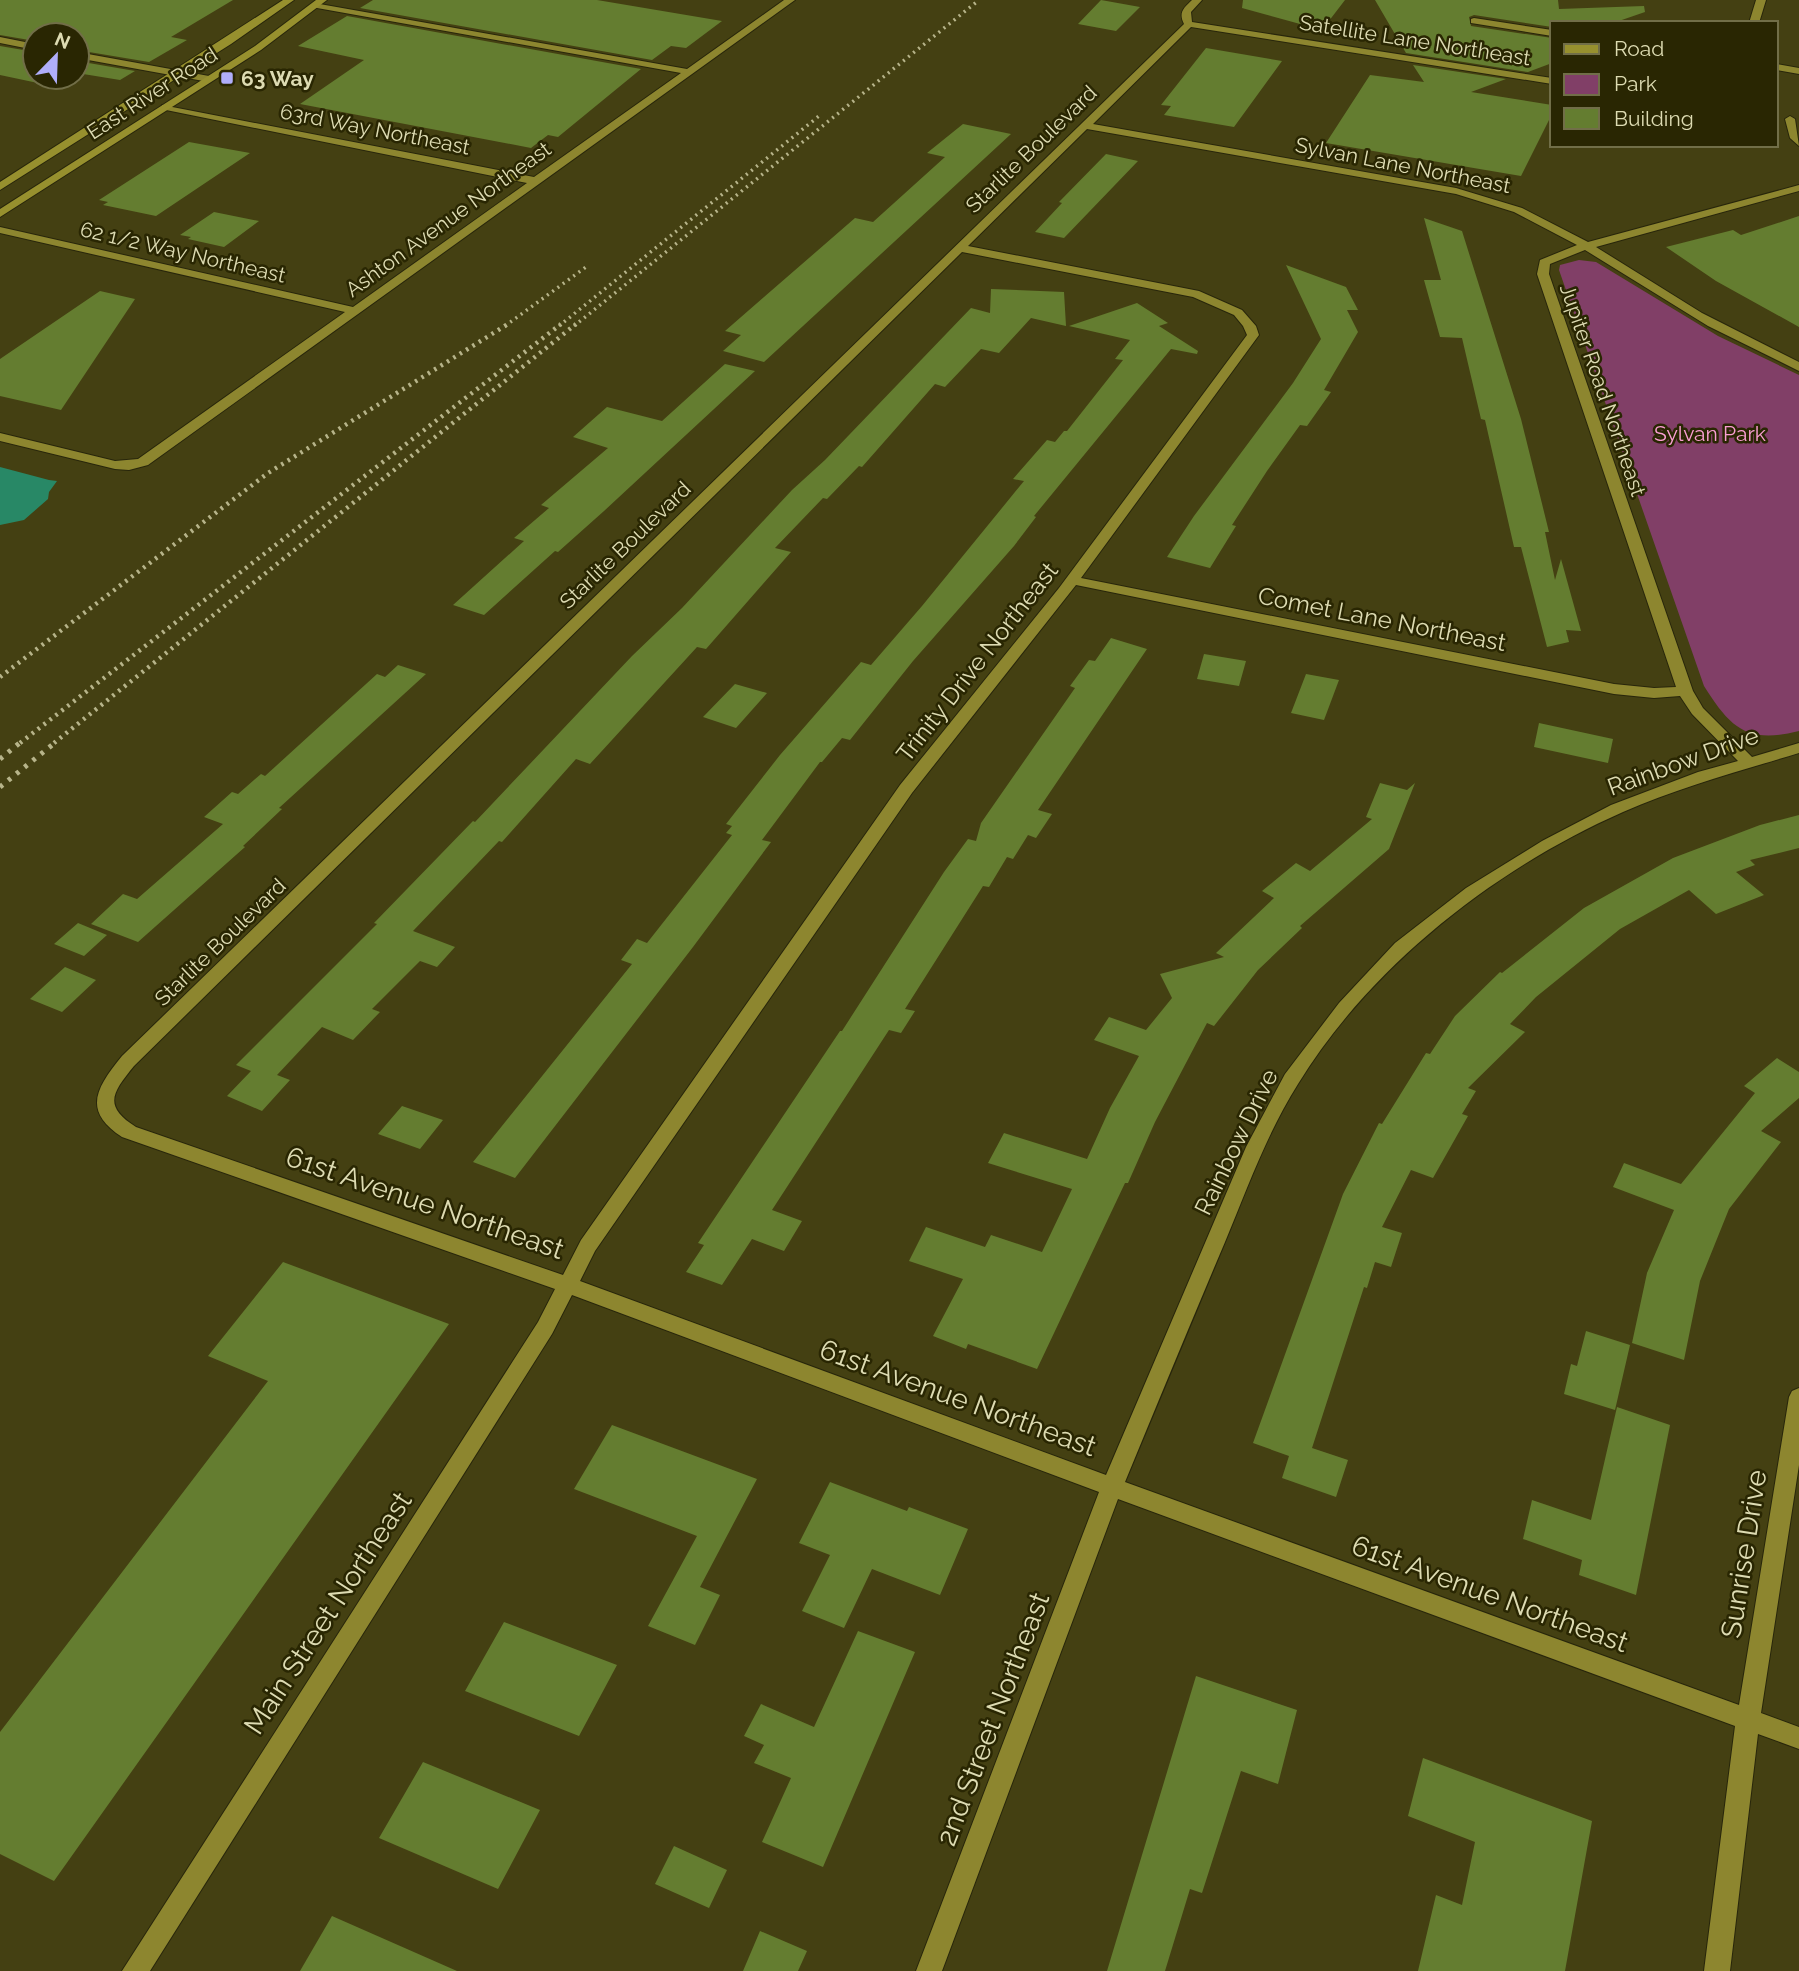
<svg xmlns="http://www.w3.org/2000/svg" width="1799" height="1971" viewBox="0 0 1799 1971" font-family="Raleway,sans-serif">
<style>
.green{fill:#813f67}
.water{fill:#288866}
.building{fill:#647d30}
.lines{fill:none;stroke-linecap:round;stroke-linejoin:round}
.minor-casing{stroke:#28260b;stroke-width:2}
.major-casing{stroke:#28260b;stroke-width:2}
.minor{fill:#8d862f;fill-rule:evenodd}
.major{fill:#97902e;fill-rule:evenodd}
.rail-far2{stroke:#b7b48a;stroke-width:3.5;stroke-dasharray:2 4.5;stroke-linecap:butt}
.rail-far1{stroke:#b7b48a;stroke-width:4.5;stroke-dasharray:2.5 5;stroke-linecap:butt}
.rail{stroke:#b7b48a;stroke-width:5;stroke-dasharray:3.5 7;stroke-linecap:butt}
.poi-dot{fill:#b0aefa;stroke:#292602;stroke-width:2.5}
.labels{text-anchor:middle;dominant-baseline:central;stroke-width:5;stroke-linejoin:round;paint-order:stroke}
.far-street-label{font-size:21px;fill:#dddbb2;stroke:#292602}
.far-poi-label{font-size:21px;font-weight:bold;fill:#dddbb2;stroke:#292602;text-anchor:start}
.far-park-label{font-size:21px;fill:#fa9ed3;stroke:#292602}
.street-label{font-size:24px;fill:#dddbb2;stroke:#292602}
.near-street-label{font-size:28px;fill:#dddbb2;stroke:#292602}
</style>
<rect width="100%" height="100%" fill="#444012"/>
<!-- green -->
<path class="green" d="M 1579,260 L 1596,262 L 1718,336 L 1799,375 L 1799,731 C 1748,744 1731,729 1704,686 L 1559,270 L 1560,265 Z"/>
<!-- water -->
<path class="water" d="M 0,467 L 49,480 L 57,481 L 49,492 L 48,499 L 24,520 L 0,525 Z"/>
<!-- building -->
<path class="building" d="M 0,0 L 233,0 L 171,37 L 187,40 L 149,62 L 77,50 L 77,35 L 35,35 L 35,41 L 0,35 Z
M 373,0 L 597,0 L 722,21 L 686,48 L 671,46 L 652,60 L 360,8 Z
M 1101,0 L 1140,7 L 1116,31 L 1078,24 Z
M 1243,0 L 1345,0 L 1322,30 L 1242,8 Z
M 1375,0 L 1558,0 L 1559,9 L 1644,6 L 1645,12 L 1613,23 L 1552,23 L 1552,27 L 1474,15 L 1469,17 L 1471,26 L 1552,38 L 1552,63 L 1528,72 L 1406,53 Z
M 347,16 L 641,69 L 558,137 L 548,135 L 531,148 L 300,104 L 364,60 L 298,46 Z
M 0,46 L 35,52 L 35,77 L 54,77 L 52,86 L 0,75 Z
M 1206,48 L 1282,61 L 1234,127 L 1164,115 L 1171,106 L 1161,105 Z
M 77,61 L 135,71 L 120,80 L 77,73 Z
M 1413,65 L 1506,79 L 1471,92 L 1552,105 L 1552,114 L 1521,176 L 1326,143 L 1370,75 L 1424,82 Z
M 963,124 L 1011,134 L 764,362 L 723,351 L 741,335 L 725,331 L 855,218 L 873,222 L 945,157 L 927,153 Z
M 189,142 L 250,153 L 156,216 L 103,205 L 108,202 L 99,200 Z
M 1106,154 L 1138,161 L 1064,238 L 1035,232 L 1062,203 L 1059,202 Z
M 214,212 L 259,221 L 224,247 L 188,239 L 191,237 L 180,235 Z
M 1799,216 L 1799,327 L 1716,281 L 1666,247 L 1733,230 L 1741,235 Z
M 1424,218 L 1462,231 L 1521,419 L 1549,532 L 1545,532 L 1555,580 L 1561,559 L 1581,631 L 1566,630 L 1569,642 L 1547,647 L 1521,547 L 1514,547 L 1485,420 L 1481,419 L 1462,338 L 1440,337 L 1424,280 L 1441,280 Z
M 1286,265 L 1346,287 L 1358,310 L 1347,310 L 1358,332 L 1324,390 L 1331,392 L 1307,426 L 1300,425 L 1267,471 L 1232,525 L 1236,526 L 1210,568 L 1167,557 L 1194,516 L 1293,383 L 1321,339 Z
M 991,289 L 1064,292 L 1066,326 L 1031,318 L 999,353 L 981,349 L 945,387 L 935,384 L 862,467 L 859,466 L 827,499 L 823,498 L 775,548 L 791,552 L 706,649 L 697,647 L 590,764 L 576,759 L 502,842 L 499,841 L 413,931 L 455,947 L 437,967 L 420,961 L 372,1009 L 380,1012 L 353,1040 L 322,1027 L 277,1075 L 290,1080 L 262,1111 L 227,1096 L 251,1071 L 236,1065 L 377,924 L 374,923 L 473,821 L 475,822 L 632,656 L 682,608 L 792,490 L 825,460 L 971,308 L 990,313 Z
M 100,291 L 135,299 L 61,410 L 0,396 L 0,359 Z
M 1137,303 L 1168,323 L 1159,326 L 1198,351 L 1197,354 L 1171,349 L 1034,516 L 1036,517 L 1014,546 L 913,661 L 850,740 L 842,738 L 822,762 L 820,762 L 762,840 L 771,842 L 693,947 L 515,1178 L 473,1162 L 632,964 L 621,960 L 637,939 L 647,943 L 732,835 L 726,833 L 732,826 L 726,824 L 780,755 L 861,662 L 871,665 L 922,606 L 1024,481 L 1013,479 L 1047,440 L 1055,442 L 1064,431 L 1067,431 L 1123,360 L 1115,359 L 1130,340 L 1069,326 Z
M 725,364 L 755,371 L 604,511 L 558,552 L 555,551 L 484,615 L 453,605 L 524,541 L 514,538 L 549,508 L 541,505 L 608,448 L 573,437 L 607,407 L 662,421 Z
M 1111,638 L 1147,649 L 1038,810 L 1052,814 L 1036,838 L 1028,835 L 1013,859 L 1007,857 L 989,887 L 983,886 L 905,1009 L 915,1011 L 901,1033 L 889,1030 L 772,1210 L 802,1221 L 784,1251 L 752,1239 L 722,1285 L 686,1272 L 704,1245 L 698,1243 L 840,1031 L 842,1031 L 944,872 L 968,839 L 976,841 L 981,823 L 1075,688 L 1070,686 L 1089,660 L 1095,661 Z
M 1204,654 L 1246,661 L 1239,686 L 1197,679 Z
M 398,665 L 426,674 L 279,808 L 282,809 L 243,846 L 245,847 L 138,942 L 91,924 L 123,894 L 137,899 L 223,824 L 204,817 L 232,792 L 238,794 L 261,774 L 265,776 L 377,674 L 385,677 Z
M 1306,674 L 1339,680 L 1324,720 L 1291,713 Z
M 735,684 L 767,693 L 736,728 L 703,717 Z
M 1539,723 L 1613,739 L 1608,763 L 1534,747 Z
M 1380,783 L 1407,790 L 1415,783 L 1389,849 L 1300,926 L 1302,928 L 1258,970 L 1214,1026 L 1207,1023 L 1155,1122 L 1128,1183 L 1125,1183 L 1037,1369 L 968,1344 L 966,1349 L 933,1336 L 963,1279 L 909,1261 L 926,1227 L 985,1247 L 991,1235 L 1042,1252 L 1072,1189 L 988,1163 L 1004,1133 L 1087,1159 L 1110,1108 L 1139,1056 L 1094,1040 L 1109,1017 L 1146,1030 L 1172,998 L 1160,974 L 1224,957 L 1216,953 L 1274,898 L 1262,891 L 1296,863 L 1310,871 L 1372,819 L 1366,817 Z
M 1799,815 L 1799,848 L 1750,860 L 1755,865 L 1736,872 L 1764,895 L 1716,914 L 1689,890 L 1620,929 L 1536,997 L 1510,1024 L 1525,1032 L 1468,1088 L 1476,1091 L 1462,1114 L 1468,1116 L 1433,1178 L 1411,1170 L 1382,1227 L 1402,1233 L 1391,1267 L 1375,1262 L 1367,1288 L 1364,1287 L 1312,1448 L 1348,1460 L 1336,1497 L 1282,1478 L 1289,1456 L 1253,1443 L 1343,1194 L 1379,1123 L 1382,1124 L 1426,1053 L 1430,1054 L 1455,1016 L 1500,972 L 1502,973 L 1584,908 L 1673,858 L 1760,825 Z
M 78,923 L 107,935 L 84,956 L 54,944 Z
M 65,967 L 96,980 L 62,1012 L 30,999 Z
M 1777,1058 L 1799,1072 L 1799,1098 L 1761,1131 L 1781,1142 L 1729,1209 L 1700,1281 L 1684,1360 L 1632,1343 L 1647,1273 L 1674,1210 L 1613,1187 L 1624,1163 L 1681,1184 L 1755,1093 L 1744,1086 Z
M 402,1106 L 443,1120 L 420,1149 L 378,1134 Z
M 283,1262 L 449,1324 L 54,1881 L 0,1854 L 0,1732 L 268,1381 L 208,1356 Z
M 1586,1331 L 1630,1345 L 1615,1410 L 1564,1394 L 1571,1364 L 1577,1366 Z
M 1617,1407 L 1670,1425 L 1636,1595 L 1579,1575 L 1582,1560 L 1523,1539 L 1532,1500 L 1591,1520 Z
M 612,1425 L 757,1479 L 700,1587 L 720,1595 L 695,1645 L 648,1626 L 697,1536 L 574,1489 Z
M 830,1482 L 907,1511 L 909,1507 L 968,1529 L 940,1595 L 872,1569 L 844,1628 L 802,1611 L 830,1555 L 799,1543 Z
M 504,1622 L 617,1665 L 579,1736 L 465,1691 Z
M 858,1631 L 915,1652 L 823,1867 L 762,1842 L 791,1778 L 754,1763 L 764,1745 L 744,1736 L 761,1704 L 814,1727 Z
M 1196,1676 L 1297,1710 L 1278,1784 L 1241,1771 L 1202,1893 L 1190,1889 L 1165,1971 L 1107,1971 Z
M 1423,1758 L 1592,1821 L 1565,1971 L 1418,1971 L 1436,1895 L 1462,1905 L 1475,1842 L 1408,1816 Z
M 423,1762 L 540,1810 L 498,1889 L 379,1838 Z
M 674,1846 L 727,1870 L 709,1908 L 655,1884 Z
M 332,1916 L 457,1971 L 300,1971 Z
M 760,1931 L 807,1951 L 798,1971 L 743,1971 Z"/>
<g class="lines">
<defs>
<path id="minor" d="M 784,0 L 795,0 L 148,465 L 129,470 L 115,469 L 0,441 L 0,433 L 115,461 L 138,459 L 345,312 L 0,233 L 0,227 L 353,307 L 527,183 L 166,110 L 162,109 L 162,105 L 534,177 L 681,73 L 317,8 L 314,7 L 314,3 L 687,69 Z
M 1192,0 L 1202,0 L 1191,12 L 1192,22 L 1552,78 L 1552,84 L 1191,27 L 1093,124 L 1456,188 L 1522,208 L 1588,242 L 1799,185 L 1799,191 L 1596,247 L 1702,313 L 1799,362 L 1799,371 L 1708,326 L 1585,250 L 1550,264 L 1549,274 L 1693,691 L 1703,708 L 1752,757 L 1799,743 L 1799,753 C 1740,771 1680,787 1623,812 C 1496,868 1371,965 1298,1084 C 1267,1133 1247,1189 1225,1242 C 1191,1322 1158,1402 1125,1482 L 1739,1705 L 1789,1397 L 1792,1391 L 1799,1388 L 1799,1465 L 1761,1713 L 1799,1727 L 1799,1749 L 1758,1734 L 1730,1971 L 1704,1971 L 1735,1726 L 1118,1499 L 942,1971 L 916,1971 L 1099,1492 L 572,1295 L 552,1334 L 150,1971 L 122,1971 L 538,1322 L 555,1289 L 122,1137 C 82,1111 96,1088 122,1056 L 1184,24 C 1178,12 1184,8 1192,0 ZM 1087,129 L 1456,194 L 1514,212 L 1577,245 L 1540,260 L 1537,274 L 1676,687 L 1654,688 L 1614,684 L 1081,578 L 1259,335 L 1256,326 L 1242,310 L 1199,291 L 968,246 ZM 962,252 L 1193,297 L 1234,315 L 1243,326 L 1247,335 L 1059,588 L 900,785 L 581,1240 L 563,1275 L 136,1127 C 102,1106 113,1092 134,1066 ZM 1076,585 L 1614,694 L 1654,698 L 1680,696 L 1692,714 L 1738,761 L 1698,772 L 1611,805 L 1542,841 L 1466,888 L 1395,943 L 1339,1003 L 1285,1074 L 1246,1147 L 1106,1475 L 580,1281 L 595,1251 L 912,793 Z
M 1756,0 L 1766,0 L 1759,23 L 1749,23 Z
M 1474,18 L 1552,30 L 1552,36 L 1471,23 L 1471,19 Z
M 0,37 L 35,44 L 35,50 L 0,43 Z
M 77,52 L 209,76 L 214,79 L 209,82 L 77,58 Z
M 1776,64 L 1799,68 L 1799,74 L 1776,70 Z
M 1790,116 L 1795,119 L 1799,146 L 1790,138 L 1785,119 Z"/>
<path id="major" d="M 283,0 L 294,0 L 231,44 L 0,190 L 0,182 Z
M 316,0 L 327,0 L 261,50 L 0,217 L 0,209 L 255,46 Z"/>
</defs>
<!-- minor casing -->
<use href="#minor" class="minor-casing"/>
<!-- major casing -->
<use href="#major" class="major-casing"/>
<!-- minor -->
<use href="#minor" class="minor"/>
<!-- major -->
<use href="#major" class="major"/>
<!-- rail-far2 -->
<path class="rail-far2" d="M 505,326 L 586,267
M 559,326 L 819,116
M 574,326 L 979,0"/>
<!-- rail-far1 -->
<path class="rail-far1" d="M 0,677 L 268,473 L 508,324
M 20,743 L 561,324
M 54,743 L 576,324"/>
<!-- rail -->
<path class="rail" d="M 0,759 L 22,741
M 0,787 L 57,741"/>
</g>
<!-- markers -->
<rect class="poi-dot" x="220" y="71" width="14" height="14" rx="3.5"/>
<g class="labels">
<!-- far-street labels -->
<g class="far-street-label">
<text transform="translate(1415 40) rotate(9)">Satellite Lane Northeast</text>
<text transform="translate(152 93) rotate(-33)">East River Road</text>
<text transform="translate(375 129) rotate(11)">63rd Way Northeast</text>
<text transform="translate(1031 149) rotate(-44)">Starlite Boulevard</text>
<text transform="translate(1403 165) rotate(11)">Sylvan Lane Northeast</text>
<text transform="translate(448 219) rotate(-36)">Ashton Avenue Northeast</text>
<text transform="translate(183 252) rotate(13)">62 1/2 Way Northeast</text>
<text transform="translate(1603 390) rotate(71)">Jupiter Road Northeast</text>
<text transform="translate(625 545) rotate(-44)">Starlite Boulevard</text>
<text transform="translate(220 942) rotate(-44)">Starlite Boulevard</text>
</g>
<!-- far-poi labels -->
<g class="far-poi-label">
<text x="241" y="78">63 Way</text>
</g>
<!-- far-park labels -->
<g class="far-park-label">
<text x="1710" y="433">Sylvan Park</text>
</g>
<!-- street labels -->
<g class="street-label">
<text transform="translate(1382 619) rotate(11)">Comet Lane Northeast</text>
<text transform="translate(977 662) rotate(-52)">Trinity Drive Northeast</text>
<text transform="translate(1683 761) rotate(-20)">Rainbow Drive</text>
<text transform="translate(1236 1142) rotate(-64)">Rainbow Drive</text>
</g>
<!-- near-street labels -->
<g class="near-street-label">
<text transform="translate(425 1203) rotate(19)">61st Avenue Northeast</text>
<text transform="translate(958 1398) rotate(20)">61st Avenue Northeast</text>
<text transform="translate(1744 1554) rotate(-81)">Sunrise Drive</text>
<text transform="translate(1490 1594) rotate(20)">61st Avenue Northeast</text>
<text transform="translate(328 1613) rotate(-57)">Main Street Northeast</text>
<text transform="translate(993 1719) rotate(-69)">2nd Street Northeast</text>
</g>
</g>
<!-- legend -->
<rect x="1550" y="21" width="228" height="126" fill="#292602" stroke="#716e48" stroke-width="2"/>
<rect x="1564" y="44" width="35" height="10" fill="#97902e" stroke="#716e48" stroke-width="2"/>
<text x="1614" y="56" font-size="21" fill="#dddbb2">Road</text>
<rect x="1564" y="74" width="35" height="21" fill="#813f67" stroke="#716e48" stroke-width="2"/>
<text x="1614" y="91" font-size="21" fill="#dddbb2">Park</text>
<rect x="1564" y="108" width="35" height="21" fill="#647d30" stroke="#716e48" stroke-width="2"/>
<text x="1614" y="126" font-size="21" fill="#dddbb2">Building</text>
<!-- north arrow -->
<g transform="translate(56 56) rotate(23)"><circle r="33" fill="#292602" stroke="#716e48" stroke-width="2"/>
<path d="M0-5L12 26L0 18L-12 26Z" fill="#b0aefa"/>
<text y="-10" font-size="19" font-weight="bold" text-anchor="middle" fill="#dddbb2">N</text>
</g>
</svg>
